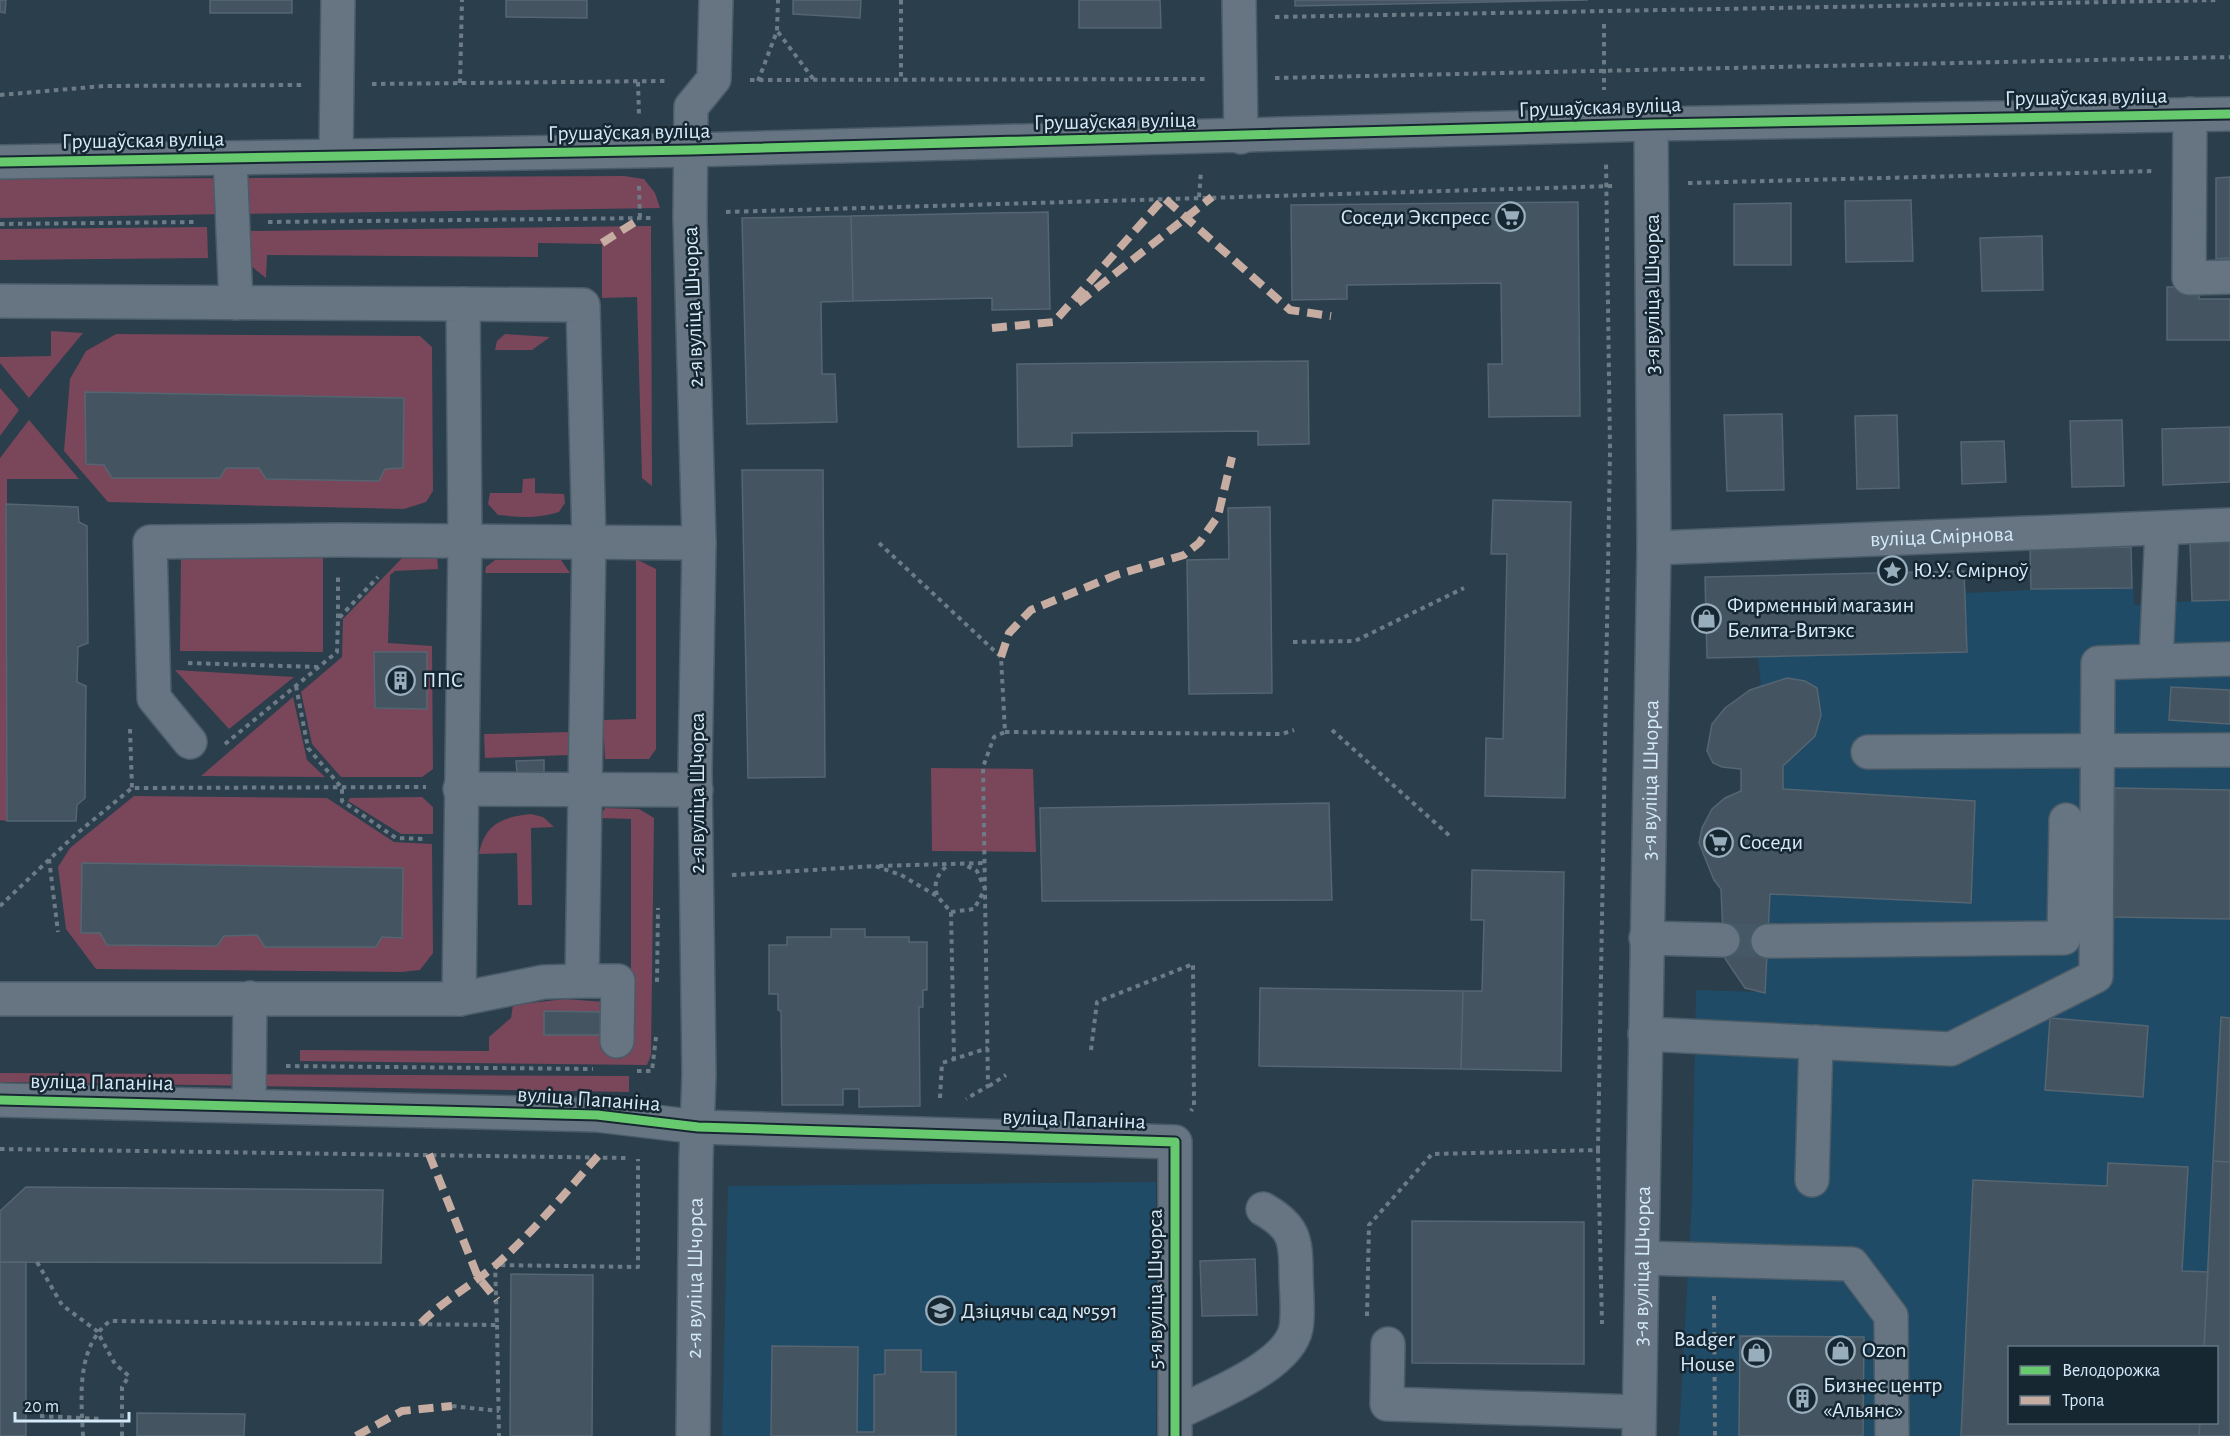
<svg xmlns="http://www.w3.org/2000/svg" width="2230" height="1436" viewBox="0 0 2230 1436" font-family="'Alegreya Sans',sans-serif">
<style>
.built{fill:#1f4b67;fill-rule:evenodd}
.green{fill:#7a465a}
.building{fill:#445460;stroke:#556571;stroke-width:1.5}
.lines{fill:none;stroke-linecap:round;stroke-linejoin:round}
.minor-tunnel{stroke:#445866;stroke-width:33;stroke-dasharray:33 16;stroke-linecap:butt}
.minor-casing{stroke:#4a5c68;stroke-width:36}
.path{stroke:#6d7b86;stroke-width:4;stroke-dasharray:4.5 4.5;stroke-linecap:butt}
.minor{stroke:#667581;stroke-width:33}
.quiet{stroke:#c7aca2;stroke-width:8;stroke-dasharray:15 8;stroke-linecap:butt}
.cycleway-casing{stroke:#172732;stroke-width:13}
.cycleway{stroke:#67ca6e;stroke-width:9}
.labels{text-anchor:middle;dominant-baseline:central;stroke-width:5;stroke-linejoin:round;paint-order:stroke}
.street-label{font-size:22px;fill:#d4eaf9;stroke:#172732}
.poi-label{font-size:22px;fill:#d4eaf9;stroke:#172732;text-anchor:start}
</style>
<rect width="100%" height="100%" fill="#2a3e4c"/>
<!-- built -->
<path class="built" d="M 2230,541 L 2230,1436 L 1679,1436 L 1692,1197 L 1696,990 L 1761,992 L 1745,988 L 1724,957 L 1721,889 L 1714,880 L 1699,843 L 1702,828 L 1712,809 L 1725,798 L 1741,791 L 1741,769 L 1713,763 L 1707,751 L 1712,724 L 1725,708 L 1761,684 L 1758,658 L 1707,658 L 1705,577 L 1964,571 L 1966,593 L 2031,590 L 2030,549 L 2131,547 L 2134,605 L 2192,601 ZM 2010,1348 L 2216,1348 L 2216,1422 L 2010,1422 Z
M 1156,1182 L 1156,1436 L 722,1436 L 728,1186 Z"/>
<!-- green -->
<path class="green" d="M 624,176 L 644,179 L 655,193 L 660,208 L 238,214 L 238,178 Z
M 225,178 L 227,214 L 0,218 L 0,179 Z
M 651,226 L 652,486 L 642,478 L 637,297 L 602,298 L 602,244 L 538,243 L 538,257 L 267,255 L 266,278 L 246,262 L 245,231 Z
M 207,227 L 208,258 L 0,260 L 0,229 Z
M 51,331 L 83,333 L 29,398 L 0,363 L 0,357 L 51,356 Z
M 116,334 L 420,336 L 432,347 L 433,491 L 426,502 L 404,509 L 108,502 L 64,451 L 70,379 L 86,351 Z
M 505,334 L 550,337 L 532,350 L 495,350 L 497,341 Z
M 0,388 L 19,410 L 0,436 Z
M 29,420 L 79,479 L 7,479 L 7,821 L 0,820 L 0,458 Z
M 535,478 L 535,493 L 564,494 L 565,503 L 559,512 C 538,519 519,517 498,515 L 488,504 L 490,493 L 522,493 L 523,479 Z
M 407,553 L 437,553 L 438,569 L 395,571 L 390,575 L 388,643 L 432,646 L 433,769 L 422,777 L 341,777 L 312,744 L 301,692 L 342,657 L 343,619 Z
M 181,554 L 323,555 L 323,652 L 180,651 Z
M 636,559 L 656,569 L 656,749 L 649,759 L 605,759 L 603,720 L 636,719 Z
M 495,560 L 561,560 L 570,573 L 485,573 L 486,567 Z
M 175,670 L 294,677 L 229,729 Z
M 293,697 L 307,760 L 325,777 L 201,776 Z
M 570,732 L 569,755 L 485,758 L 484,734 Z
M 931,768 L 1033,769 L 1036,852 L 932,851 Z
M 134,796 L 327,798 L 394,842 L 432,844 L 433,953 L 420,970 L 402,972 L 96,969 L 66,929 L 58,867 L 70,848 Z
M 422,797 L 433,807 L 433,834 L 401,834 L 348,801 L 350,798 Z
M 605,808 L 639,809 L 654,818 L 651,1055 L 647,1065 L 300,1061 L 300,1050 L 489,1051 L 489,1037 L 511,1018 L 513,1005 L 565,999 L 605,1002 L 605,1051 L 631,1051 L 631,819 L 599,818 Z
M 531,814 L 543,817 L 554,827 L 531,828 L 532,905 L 518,905 L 517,853 L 479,854 C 485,823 503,817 531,814 Z
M 0,1073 L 629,1076 L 629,1092 L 0,1082 Z"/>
<!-- building -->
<path class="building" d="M 0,0 L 6,0 L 5,13 L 0,12 Z
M 210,0 L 292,0 L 292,13 L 210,13 Z
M 506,0 L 587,0 L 587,18 L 506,17 Z
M 793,0 L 861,0 L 860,18 L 793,14 Z
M 1079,0 L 1160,0 L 1161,28 L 1079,28 Z
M 1295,0 L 1588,0 L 1295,6 Z
M 2230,177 L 2230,258 L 2216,259 L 2216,178 Z
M 1911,200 L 1913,261 L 1846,262 L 1845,201 Z
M 1578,202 L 1580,416 L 1489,417 L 1488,364 L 1502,364 L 1501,283 L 1347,285 L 1347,299 L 1292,300 L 1291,205 Z
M 1791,203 L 1791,265 L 1734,265 L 1734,204 Z
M 1048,212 L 1050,309 L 992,310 L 992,298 L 853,301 L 851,216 Z
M 851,216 L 853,301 L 821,302 L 822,374 L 835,374 L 837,422 L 747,424 L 742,218 Z
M 2042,236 L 2043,290 L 1982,291 L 1980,238 Z
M 2167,287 L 2199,287 L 2199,299 L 2230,299 L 2230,340 L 2167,340 Z
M 1308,361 L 1309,444 L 1258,445 L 1258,431 L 1160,432 L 1072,433 L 1072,446 L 1018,447 L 1017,364 Z
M 85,392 L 404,398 L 403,468 L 385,469 L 379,481 L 266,479 L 259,468 L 226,468 L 220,478 L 112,478 L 104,465 L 86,464 Z
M 1782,414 L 1784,490 L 1727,491 L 1724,415 Z
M 1897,415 L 1899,488 L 1857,489 L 1855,416 Z
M 2122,420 L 2124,486 L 2072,487 L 2070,421 Z
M 2230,427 L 2230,482 L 2163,485 L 2162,429 Z
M 2004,441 L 2006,482 L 1962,484 L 1961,442 Z
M 742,470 L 823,470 L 825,777 L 748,778 Z
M 1493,500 L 1571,502 L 1565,798 L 1485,796 L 1486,738 L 1503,739 L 1507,554 L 1491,554 Z
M 6,504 L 78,507 L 79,522 L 87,526 L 88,643 L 78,647 L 77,682 L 86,686 L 85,798 L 77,805 L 76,821 L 7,821 Z
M 1270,507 L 1272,693 L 1189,694 L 1187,560 L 1229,559 L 1228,508 Z
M 2230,541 L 2230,600 L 2192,601 L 2190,542 Z
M 2131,547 L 2132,588 L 2031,589 L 2030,549 Z
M 1964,571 L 1967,652 L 1707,658 L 1705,577 Z
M 374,652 L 427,652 L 427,709 L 375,708 Z
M 1787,678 L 1805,681 L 1817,688 L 1821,715 L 1815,736 L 1783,766 L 1783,789 L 1975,801 L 1971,903 L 1770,894 L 1765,993 L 1745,988 L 1724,957 L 1721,889 L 1714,880 L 1699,843 L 1702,828 L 1712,809 L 1725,798 L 1741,791 L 1741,769 L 1722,767 L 1713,763 L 1707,751 L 1712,724 L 1725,708 L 1750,690 Z
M 2171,687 L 2230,690 L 2230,724 L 2169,720 Z
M 544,760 L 544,772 L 517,773 L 516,761 Z
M 2115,788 L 2230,790 L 2230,919 L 2112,917 Z
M 1329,803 L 1332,900 L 1042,901 L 1040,808 Z
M 82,863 L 403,868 L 402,938 L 382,937 L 376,947 L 265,947 L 257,935 L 224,936 L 217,946 L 107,945 L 100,933 L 81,933 Z
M 1472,870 L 1564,872 L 1561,1071 L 1461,1069 L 1463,991 L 1482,991 L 1484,920 L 1471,920 Z
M 831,929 L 865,929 L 865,937 L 909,937 L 909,942 L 927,942 L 927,990 L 923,990 L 923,1007 L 919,1007 L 920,1106 L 859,1107 L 859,1089 L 843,1089 L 843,1105 L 782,1105 L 781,1011 L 778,1010 L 778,994 L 769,994 L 769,945 L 787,945 L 787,937 L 831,937 Z
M 1260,988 L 1463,991 L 1461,1069 L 1259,1066 Z
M 544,1011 L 600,1012 L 600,1035 L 544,1035 Z
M 2221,1017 L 2230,1018 L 2230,1162 L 2213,1161 Z
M 2050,1018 L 2148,1026 L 2143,1097 L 2045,1090 Z
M 2213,1161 L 2230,1162 L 2230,1436 L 2199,1436 L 2200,1422 L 2216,1422 L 2216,1348 L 2204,1348 Z
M 2108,1163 L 2188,1167 L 2182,1271 L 2208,1272 L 2204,1348 L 2010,1348 L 2010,1422 L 2200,1422 L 2199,1436 L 1961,1436 L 1973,1180 L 2107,1186 Z
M 26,1187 L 383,1190 L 381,1263 L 0,1262 L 0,1211 Z
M 1412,1221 L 1584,1222 L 1584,1364 L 1412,1363 Z
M 1255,1259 L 1257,1315 L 1202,1316 L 1200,1261 Z
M 0,1262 L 26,1262 L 26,1436 L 0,1436 Z
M 511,1274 L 593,1275 L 592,1436 L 510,1436 Z
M 1740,1336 L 1864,1337 L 1863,1436 L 1739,1436 Z
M 772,1346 L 858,1347 L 857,1432 L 874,1432 L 874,1375 L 885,1374 L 885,1350 L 921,1350 L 921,1372 L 956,1372 L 956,1436 L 771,1436 Z
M 137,1413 L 245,1414 L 244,1436 L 137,1436 Z"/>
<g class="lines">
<!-- minor-tunnel -->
<path class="minor-tunnel" d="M 1723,940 L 1768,941"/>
<defs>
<g id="minor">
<path d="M 1239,0 L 1241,137"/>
<path d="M 2190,114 L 2189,278 L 2230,277"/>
<path d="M 336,156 L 338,0"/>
<path d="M 230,158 L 236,303"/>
<path d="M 0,162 L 690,150 L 1651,124 L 2230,114"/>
<path d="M 0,301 L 463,304 L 465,541 L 459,999 L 0,999"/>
<path id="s1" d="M 1654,548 L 2230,525"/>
<path d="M 2156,661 L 2230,659"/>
<path d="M 190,742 L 154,698 L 150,542 L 339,540 L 699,543"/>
<path d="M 1868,752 L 2230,750"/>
<path d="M 460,789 L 696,790"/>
<path d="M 1646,938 L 1723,940"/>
<path d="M 1768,941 L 2064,938 L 2066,820"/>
<path d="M 582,981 L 618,981 L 617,1041"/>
<path d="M 459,999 L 544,982 L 582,981 L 589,542 L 583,305 L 463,304"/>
<path d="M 1645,1034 L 1951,1049 L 2096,976 L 2098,663 L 2156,661 L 2162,528"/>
<path d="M 0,1100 L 597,1115 L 698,1127 L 1175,1142 L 1175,1436"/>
<path d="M 249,1105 L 250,998"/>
<path d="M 1812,1180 L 1816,1042"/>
<path d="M 1642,1258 L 1852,1264 L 1891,1316 L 1892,1436"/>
<path d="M 1388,1344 L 1387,1404 L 1639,1412"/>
<path d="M 1175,1414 C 1208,1397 1289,1367 1296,1328 C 1299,1311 1296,1290 1296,1272 C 1296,1238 1293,1226 1263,1209"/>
<path id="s2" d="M 693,1436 L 696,1158 L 699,1075 L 695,771 L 699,543 L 690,218 L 691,107 L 714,79 L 716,0"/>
<path id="s3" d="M 1639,1436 L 1654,548 L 1651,124"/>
</g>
</defs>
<!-- minor casing -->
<use href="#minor" class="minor-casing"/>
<!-- path -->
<path class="path" d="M 901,0 L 901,79
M 1275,17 L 2219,0
M 1604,24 L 1604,90
M 778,32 L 814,80
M 1275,78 L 2230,57
M 750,80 L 1205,79
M 758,81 L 777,31 L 778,0
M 638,82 L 639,116
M 460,83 L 462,0
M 372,84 L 665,81
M 0,95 L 104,86 L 302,85
M 1688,183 L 2154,171
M 639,186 L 640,219
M 1199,197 L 1201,171
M 726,212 L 1615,186
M 268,222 L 653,218
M 0,224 L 197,222
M 879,543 L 1001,657 L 1005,732 L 994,737 L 983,767 L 988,1086 L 966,1099
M 338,618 L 338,575
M 1293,642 L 1355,641 L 1464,588
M 188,663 L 318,667
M 296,686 L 308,748 L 342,788 L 342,801 L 396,838 L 425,839
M 130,729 L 132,788
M 1332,730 L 1452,838
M 1005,732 L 1282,734 L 1294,730
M 225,744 L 337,652 L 338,619 L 378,577
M 49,859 L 58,932
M 879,866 L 984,863
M 732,875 L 875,866 L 901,875 L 937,896 L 951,912 L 954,1059
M 937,895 C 933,882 938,873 949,864
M 0,906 L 75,835 L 132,788 L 426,787
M 951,912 L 974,909 L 985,889 L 977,871 L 963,864
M 657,982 L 658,908
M 1091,1050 L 1097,1002 L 1193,964 L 1194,1106 L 1191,1111
M 286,1066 L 593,1069
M 637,1071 L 652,1071 L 656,1037
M 989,1086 L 1006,1075
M 940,1098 L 942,1063 L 988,1048
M 0,1149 L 629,1158
M 1598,1150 L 1610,451 L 1606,161
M 37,1262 L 62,1305 L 97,1331 L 115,1364 L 129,1376 L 122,1387 L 122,1436
M 1714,1296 L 1715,1436
M 1367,1316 L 1369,1225 L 1432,1154 L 1598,1150 L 1602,1324
M 497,1325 L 499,1436
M 452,1406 L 499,1411
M 40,1416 L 102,1419
M 83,1436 C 81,1397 76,1347 110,1321 L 497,1325 L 495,1265 L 638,1267 L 638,1159"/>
<!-- minor -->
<use href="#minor" class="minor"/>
<!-- quiet -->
<path class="quiet" d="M 602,243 L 640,219
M 1078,303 L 1212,197
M 992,328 L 1054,322 L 1164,198 L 1290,310 L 1331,316
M 1001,657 L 1009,633 L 1031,610 L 1116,575 L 1184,555 L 1199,543 L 1218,516 L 1232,457
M 429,1154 L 478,1277 L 497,1300
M 421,1323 C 444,1300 472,1285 497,1264 C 534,1231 565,1193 598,1156
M 356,1436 L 402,1411 L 452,1406"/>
<defs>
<path id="cycleway" d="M 0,162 L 690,150 L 1651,124 L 2230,114
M 0,1100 L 597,1115 L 698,1127 L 1175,1142 L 1175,1436"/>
</defs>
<!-- cycleway casing -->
<use href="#cycleway" class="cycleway-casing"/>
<!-- cycleway -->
<use href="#cycleway" class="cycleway"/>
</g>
<!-- icons -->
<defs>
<symbol id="supermarket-ring" viewBox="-11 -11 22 22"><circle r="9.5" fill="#172732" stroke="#98aebc" stroke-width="1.5"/><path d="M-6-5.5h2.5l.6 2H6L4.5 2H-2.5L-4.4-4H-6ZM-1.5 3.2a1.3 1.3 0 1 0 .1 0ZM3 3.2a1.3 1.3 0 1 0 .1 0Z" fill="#98aebc"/></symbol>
<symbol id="sight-ring" viewBox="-11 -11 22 22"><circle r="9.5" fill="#172732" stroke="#98aebc" stroke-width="1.5"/><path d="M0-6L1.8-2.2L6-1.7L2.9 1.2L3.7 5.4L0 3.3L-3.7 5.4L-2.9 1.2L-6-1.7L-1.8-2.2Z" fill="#98aebc"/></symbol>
<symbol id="shop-ring" viewBox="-11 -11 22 22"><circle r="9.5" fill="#172732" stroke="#98aebc" stroke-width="1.5"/><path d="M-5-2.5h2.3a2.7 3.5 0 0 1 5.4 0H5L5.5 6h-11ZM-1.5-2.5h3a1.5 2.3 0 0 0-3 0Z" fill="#98aebc"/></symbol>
<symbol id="building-ring" viewBox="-11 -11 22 22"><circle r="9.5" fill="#172732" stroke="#98aebc" stroke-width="1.5"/><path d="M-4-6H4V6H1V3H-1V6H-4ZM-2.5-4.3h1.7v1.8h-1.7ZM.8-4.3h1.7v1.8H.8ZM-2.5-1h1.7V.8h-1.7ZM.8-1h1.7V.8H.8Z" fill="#98aebc"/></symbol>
<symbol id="school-ring" viewBox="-11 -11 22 22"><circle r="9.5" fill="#172732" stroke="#98aebc" stroke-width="1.5"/><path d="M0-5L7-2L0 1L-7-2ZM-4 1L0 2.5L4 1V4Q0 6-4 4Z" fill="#98aebc"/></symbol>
</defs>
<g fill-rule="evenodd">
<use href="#supermarket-ring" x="1494" y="200" width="33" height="33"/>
<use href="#sight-ring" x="1876" y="554" width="33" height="33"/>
<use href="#shop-ring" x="1690" y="602" width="33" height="33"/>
<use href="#building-ring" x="384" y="664" width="33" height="33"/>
<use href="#supermarket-ring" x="1702" y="826" width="33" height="33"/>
<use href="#school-ring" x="924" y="1294" width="33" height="33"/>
<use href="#shop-ring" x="1824" y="1334" width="33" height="33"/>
<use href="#shop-ring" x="1740" y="1336" width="33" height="33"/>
<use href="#building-ring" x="1786" y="1382" width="33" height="33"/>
</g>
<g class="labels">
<!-- street labels -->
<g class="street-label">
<text transform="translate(2086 97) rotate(-1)">Грушаўская вуліца</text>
<text transform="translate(1600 107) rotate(-2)">Грушаўская вуліца</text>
<text transform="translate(1115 121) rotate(-1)">Грушаўская вуліца</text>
<text transform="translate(629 132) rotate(-1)">Грушаўская вуліца</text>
<text transform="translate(143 140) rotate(-1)">Грушаўская вуліца</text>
<text transform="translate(1652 294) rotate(-90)">3-я вуліца Шчорса</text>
<text transform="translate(693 307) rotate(-92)">2-я вуліца Шчорса</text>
<text stroke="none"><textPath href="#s1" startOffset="288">вуліца Смірнова</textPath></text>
<text stroke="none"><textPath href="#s3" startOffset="656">3-я вуліца Шчорса</textPath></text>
<text transform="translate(697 793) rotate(-90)">2-я вуліца Шчорса</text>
<text transform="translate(102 1082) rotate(1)">вуліца Папаніна</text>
<text transform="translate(589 1099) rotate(4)">вуліца Папаніна</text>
<text transform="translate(1074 1119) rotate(2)">вуліца Папаніна</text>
<text stroke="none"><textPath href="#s3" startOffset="170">3-я вуліца Шчорса</textPath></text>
<text stroke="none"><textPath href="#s2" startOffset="158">2-я вуліца Шчорса</textPath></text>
<text transform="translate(1155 1289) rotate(-90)">5-я вуліца Шчорса</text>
</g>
<!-- poi labels -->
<g class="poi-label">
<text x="1490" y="217" text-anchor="end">Соседи Экспресс</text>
<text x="1913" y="570">Ю.У. Смірноў</text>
<text x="1727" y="605">Фирменный магазин<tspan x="1727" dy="25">Белита-Витэкс</tspan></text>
<text x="422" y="680">ППС</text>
<text x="1739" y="842">Соседи</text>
<text x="961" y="1311">Дзіцячы сад №591</text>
<text x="1735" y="1339" text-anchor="end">Badger<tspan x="1735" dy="25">House</tspan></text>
<text x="1862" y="1350">Ozon</text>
<text x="1823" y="1385">Бизнес центр<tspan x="1823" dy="25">«Альянс»</tspan></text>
</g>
</g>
<!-- legend -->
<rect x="2008" y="1346" width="210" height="78" fill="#172732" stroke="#637582" stroke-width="1.5"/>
<rect x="2020" y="1366" width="30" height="9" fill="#67ca6e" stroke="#637582" stroke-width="1.5"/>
<text x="2062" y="1376" font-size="18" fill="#d4eaf9">Велодорожка</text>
<rect x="2020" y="1396" width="30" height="9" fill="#c7aca2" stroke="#637582" stroke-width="1.5"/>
<text x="2062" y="1406" font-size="18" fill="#d4eaf9">Тропа</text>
<!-- scale -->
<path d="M15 1412v9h114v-9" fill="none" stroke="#d4eaf9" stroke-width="3"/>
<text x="24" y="1412" font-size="18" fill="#d4eaf9" stroke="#172732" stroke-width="4.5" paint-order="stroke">20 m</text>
</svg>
